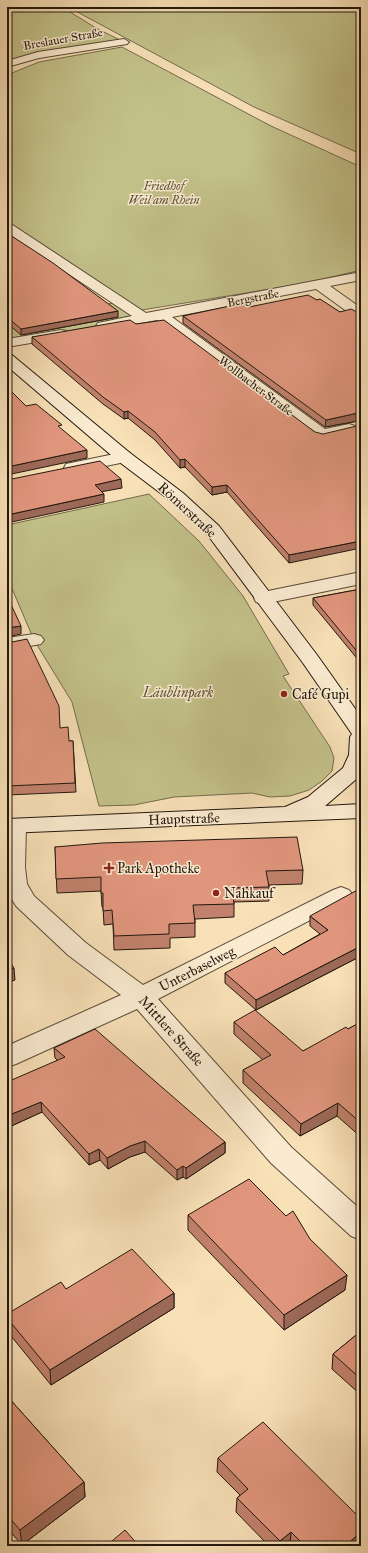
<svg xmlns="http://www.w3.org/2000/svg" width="368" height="1553" viewBox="0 0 368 1553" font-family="'IM FELL Great Primer',serif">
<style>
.green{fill:#c3c18a;stroke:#736c4c}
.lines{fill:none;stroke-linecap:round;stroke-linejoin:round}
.street-casing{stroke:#584a38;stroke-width:2}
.secondary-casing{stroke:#23180e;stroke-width:2}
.street{fill:#faebd0;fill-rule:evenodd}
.secondary{fill:#faebd0;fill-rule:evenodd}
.wall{fill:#c1816c;stroke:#23180e}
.shaded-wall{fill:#9d6958;stroke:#23180e}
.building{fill:#e0967d;stroke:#23180e}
.poi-dot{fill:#8f2418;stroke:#faebd0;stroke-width:1.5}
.labels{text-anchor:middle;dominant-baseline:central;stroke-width:3;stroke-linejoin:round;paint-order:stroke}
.far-street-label{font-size:12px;fill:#23180e;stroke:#faebd0}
.far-park-label{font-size:12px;font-style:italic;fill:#5b5339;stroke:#faebd0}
.street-label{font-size:14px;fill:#23180e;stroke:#faebd0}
.park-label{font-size:14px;font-style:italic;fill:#5b5339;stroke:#faebd0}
.poi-label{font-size:14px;fill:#23180e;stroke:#faebd0;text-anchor:start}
</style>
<rect width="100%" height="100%" fill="#f8e0b7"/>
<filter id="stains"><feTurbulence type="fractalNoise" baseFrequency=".005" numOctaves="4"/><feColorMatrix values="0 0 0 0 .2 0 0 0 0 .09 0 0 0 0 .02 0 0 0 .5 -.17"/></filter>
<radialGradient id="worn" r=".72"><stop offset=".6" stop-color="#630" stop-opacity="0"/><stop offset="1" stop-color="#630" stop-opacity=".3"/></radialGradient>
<!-- green -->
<path class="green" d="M 7,7 L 62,7 L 96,28 L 124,42 L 7,64 Z
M 68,7 L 361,7 L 361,154 L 254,107 Z
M 122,47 L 271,126 L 361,167 L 361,270 L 307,283 L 142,310 L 7,223 L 7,75 L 39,62 Z
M 119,302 L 144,318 L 7,342 L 7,322 Z
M 149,494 L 199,541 L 243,596 L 289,674 L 283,676 L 330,747 L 334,758 L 332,771 L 322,781 L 309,790 L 290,796 L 270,797 L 252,793 L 174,797 L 134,805 L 99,806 L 72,702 L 34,640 L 7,577 L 7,525 Z"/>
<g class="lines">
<defs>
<path id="street" d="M 124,39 L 129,42 L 127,44 L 39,58 L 7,67 L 7,61 L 38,52 Z
M 7,223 L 11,224 L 146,313 L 361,272 L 361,280 L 330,286 L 361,308 L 361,319 L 356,318 L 316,289 L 172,317 L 325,429 L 349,424 L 355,426 L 357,429 L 355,432 C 343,435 328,441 316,438 L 157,320 L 103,330 L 98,329 L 96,326 L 98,323 L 132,316 L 7,233 Z
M 61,330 L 66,331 L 68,334 L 66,337 L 7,347 L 7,339 Z
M 124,452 L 130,453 L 132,457 L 130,461 L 72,473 L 66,472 L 64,468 L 66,464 Z
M 361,572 L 361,584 L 263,604 L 256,602 L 254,598 L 256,594 L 263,592 Z
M 34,634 L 41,636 L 44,640 L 41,644 L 7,650 L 7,638 Z
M 15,819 L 23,821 L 26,826 L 25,867 L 27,884 L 34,896 L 86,943 L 143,985 L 333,890 L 341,887 L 349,890 L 353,895 L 349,900 L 158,999 L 291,1147 L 361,1210 L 361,1240 L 351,1236 L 271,1163 L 137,1009 L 16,1064 L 7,1067 L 7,1046 L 121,995 L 68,955 L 16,906 L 7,891 L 7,821 Z"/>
<path id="secondary" d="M 7,354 L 12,355 L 130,453 L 183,493 L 219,526 L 317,655 L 361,717 L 361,775 L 325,806 L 361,804 L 361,818 L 7,833 L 7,819 L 285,807 L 308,797 L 343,768 L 349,755 L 350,737 L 352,734 L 303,663 L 207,534 L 171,501 L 118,461 L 7,366 Z"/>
</defs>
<!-- street casing -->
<use href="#street" class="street-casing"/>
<!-- secondary casing -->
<use href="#secondary" class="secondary-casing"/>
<!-- street -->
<use href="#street" class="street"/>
<!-- secondary -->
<use href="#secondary" class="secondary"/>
</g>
<!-- wall -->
<path class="wall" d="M 7,233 L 118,317 L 21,335 L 7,323 Z
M 317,300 L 340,312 L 361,314 L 361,422 L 358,421 L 325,427 L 183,323 L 183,316 L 249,307 Z
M 136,324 L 315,432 L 289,563 L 227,492 L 212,495 L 185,467 L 180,468 L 155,440 L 128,418 L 124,419 L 103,404 L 32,344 L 32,337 Z
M 361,589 L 361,662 L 360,662 L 313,605 L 313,598 Z
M 7,643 L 60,728 L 69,741 L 73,741 L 76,792 L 7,795 Z
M 55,847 L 303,870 L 302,884 L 269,885 L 269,901 L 234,902 L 234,917 L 195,919 L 195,937 L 170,938 L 170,948 L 114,950 L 113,924 L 104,925 L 103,907 L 102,907 L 101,891 L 57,893 Z
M 310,916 L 361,956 L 256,1010 L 225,983 L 225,973 L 283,955 L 320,934 L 310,926 Z
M 234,1022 L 303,1051 L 348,1029 L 361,1022 L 361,1137 L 337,1116 L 300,1136 L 243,1083 L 243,1070 L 263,1060 L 234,1034 Z
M 54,1048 L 225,1142 L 225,1153 L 186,1179 L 183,1177 L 177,1180 L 145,1152 L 130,1157 L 108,1169 L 100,1160 L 89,1165 L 42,1112 L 7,1128 L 57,1060 L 55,1058 Z
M 188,1215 L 310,1239 L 345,1290 L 284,1330 L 188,1230 Z
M 66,1289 L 174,1293 L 174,1308 L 51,1385 L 7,1331 L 7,1314 Z
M 361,1331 L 361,1395 L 332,1369 L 333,1354 Z
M 7,1396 L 84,1482 L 85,1497 L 22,1545 L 8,1529 L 7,1530 Z
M 218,1458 L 361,1519 L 361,1546 L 269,1546 L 236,1512 L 237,1498 L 240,1495 L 217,1472 Z"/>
<!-- shaded-wall -->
<path class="shaded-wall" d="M 118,311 L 118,317 L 21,335 L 21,329 Z
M 128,411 L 128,418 L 124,419 L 124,412 Z
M 358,413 L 358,421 L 325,427 L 326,420 Z
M 87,450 L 87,458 L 7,475 L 7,467 Z
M 185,459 L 185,467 L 180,468 L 180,460 Z
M 121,479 L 122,488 L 95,493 L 95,485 Z
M 227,485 L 227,492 L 212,495 L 212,487 Z
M 104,494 L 104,502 L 7,523 L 7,515 Z
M 361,541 L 361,548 L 289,563 L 289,555 Z
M 21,626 L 21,634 L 7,637 L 7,628 Z
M 361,654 L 361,662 L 360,662 L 360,655 Z
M 361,946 L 361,956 L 256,1010 L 256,1000 Z
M 14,968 L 15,980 L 7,983 L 7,971 Z
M 41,1102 L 42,1112 L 7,1128 L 7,1116 Z
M 338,1103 L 337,1116 L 300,1136 L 301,1124 Z
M 145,1141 L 145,1152 L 130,1157 L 108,1169 L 107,1158 L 130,1146 Z
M 225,1142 L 225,1153 L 186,1179 L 186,1168 Z
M 99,1149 L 100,1160 L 89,1165 L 89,1154 Z
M 183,1166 L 183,1177 L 177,1180 L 177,1170 Z
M 347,1275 L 345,1290 L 284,1330 L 284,1315 Z
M 174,1293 L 174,1308 L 51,1385 L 50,1370 Z
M 84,1482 L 85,1497 L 22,1545 L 20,1530 Z
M 7,1519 L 8,1529 L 7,1530 Z
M 291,1532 L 290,1546 L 279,1546 L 280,1541 Z
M 361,1532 L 361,1546 L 345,1546 Z"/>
<!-- building -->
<path class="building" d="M 7,233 L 53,263 L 118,311 L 21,329 L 7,317 Z
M 308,295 L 317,300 L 320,299 L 340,312 L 351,309 L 361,314 L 361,414 L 358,413 L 326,420 L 183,316 L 244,303 L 249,307 Z
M 130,320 L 136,324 L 164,320 L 315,432 L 323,434 L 361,425 L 361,541 L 289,555 L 227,485 L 212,487 L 185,459 L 180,460 L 155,432 L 128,411 L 124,412 L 103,397 L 32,337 Z
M 7,387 L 26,406 L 36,404 L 62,425 L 58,426 L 87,450 L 7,467 Z
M 100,461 L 121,479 L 95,485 L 104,494 L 7,515 L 7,480 Z
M 361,589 L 361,654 L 360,655 L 313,598 Z
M 7,596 L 21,626 L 7,628 Z
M 27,639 L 59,706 L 60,728 L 68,727 L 69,741 L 73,741 L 75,783 L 7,786 L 7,643 Z
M 297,837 L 303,870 L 266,871 L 269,887 L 232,888 L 234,904 L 193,905 L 195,923 L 169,924 L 169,934 L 114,936 L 112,910 L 103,911 L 103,893 L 101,893 L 101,877 L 56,879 L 55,847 L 102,843 Z
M 361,888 L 361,946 L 256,1000 L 225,973 L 275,947 L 283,955 L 328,930 L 310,916 Z
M 7,958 L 14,968 L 7,971 Z
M 255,1010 L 303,1051 L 346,1027 L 348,1029 L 361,1022 L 361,1123 L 338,1103 L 301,1124 L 243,1070 L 271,1055 L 234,1022 Z
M 95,1029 L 225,1142 L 186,1168 L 183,1166 L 177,1170 L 145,1141 L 130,1146 L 107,1158 L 99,1149 L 89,1154 L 41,1102 L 7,1116 L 7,1082 L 65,1057 L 54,1048 Z
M 249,1179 L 286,1216 L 293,1211 L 310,1239 L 347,1275 L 284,1315 L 188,1215 Z
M 132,1249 L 174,1293 L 50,1370 L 7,1318 L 7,1314 L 61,1282 L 66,1289 Z
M 361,1331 L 361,1379 L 333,1354 Z
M 7,1396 L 84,1482 L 20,1530 L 7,1515 Z
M 263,1422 L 361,1519 L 361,1532 L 345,1546 L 305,1546 L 291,1532 L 280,1541 L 237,1498 L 248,1489 L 218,1458 Z
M 125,1530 L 139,1546 L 106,1546 Z"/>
<!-- markers -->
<g class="poi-dot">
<circle cx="284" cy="694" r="4"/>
<path d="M107 862h4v4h4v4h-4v4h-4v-4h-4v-4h4z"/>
<circle cx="216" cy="893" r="4"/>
</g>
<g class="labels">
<!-- far-street labels -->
<g class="far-street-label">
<text transform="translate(63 39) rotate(-10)">Breslauer Straße</text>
<text transform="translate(253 298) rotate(-11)">Bergstraße</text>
<text transform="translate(256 386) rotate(37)">Wollbacher Straße</text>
</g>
<!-- far-park labels -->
<g class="far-park-label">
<text x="164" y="186">Friedhof<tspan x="164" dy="14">Weil am Rhein</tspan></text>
</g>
<!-- street labels -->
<g class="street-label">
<text transform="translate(187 510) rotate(43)">Römerstraße</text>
<text transform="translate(184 819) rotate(-2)">Hauptstraße</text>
<text transform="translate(197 969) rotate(-27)">Unterbaselweg</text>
<text transform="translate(171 1031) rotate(48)">Mittlere Straße</text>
</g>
<!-- park labels -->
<g class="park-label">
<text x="178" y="692">Läublinpark</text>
</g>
<!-- poi labels -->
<g class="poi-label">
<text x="292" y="694">Café Gupi</text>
<text x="117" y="868">Park Apotheke</text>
<text x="224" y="893">Nahkauf</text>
</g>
</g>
<!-- margin -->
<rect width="368" height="1553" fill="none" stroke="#f8e0b7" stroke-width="24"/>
<rect x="8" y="8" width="352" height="1537" fill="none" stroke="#23180e" stroke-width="2"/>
<rect x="12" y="12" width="344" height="1529" fill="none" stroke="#23180e"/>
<rect width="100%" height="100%" filter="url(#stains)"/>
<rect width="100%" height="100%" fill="url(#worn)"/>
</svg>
